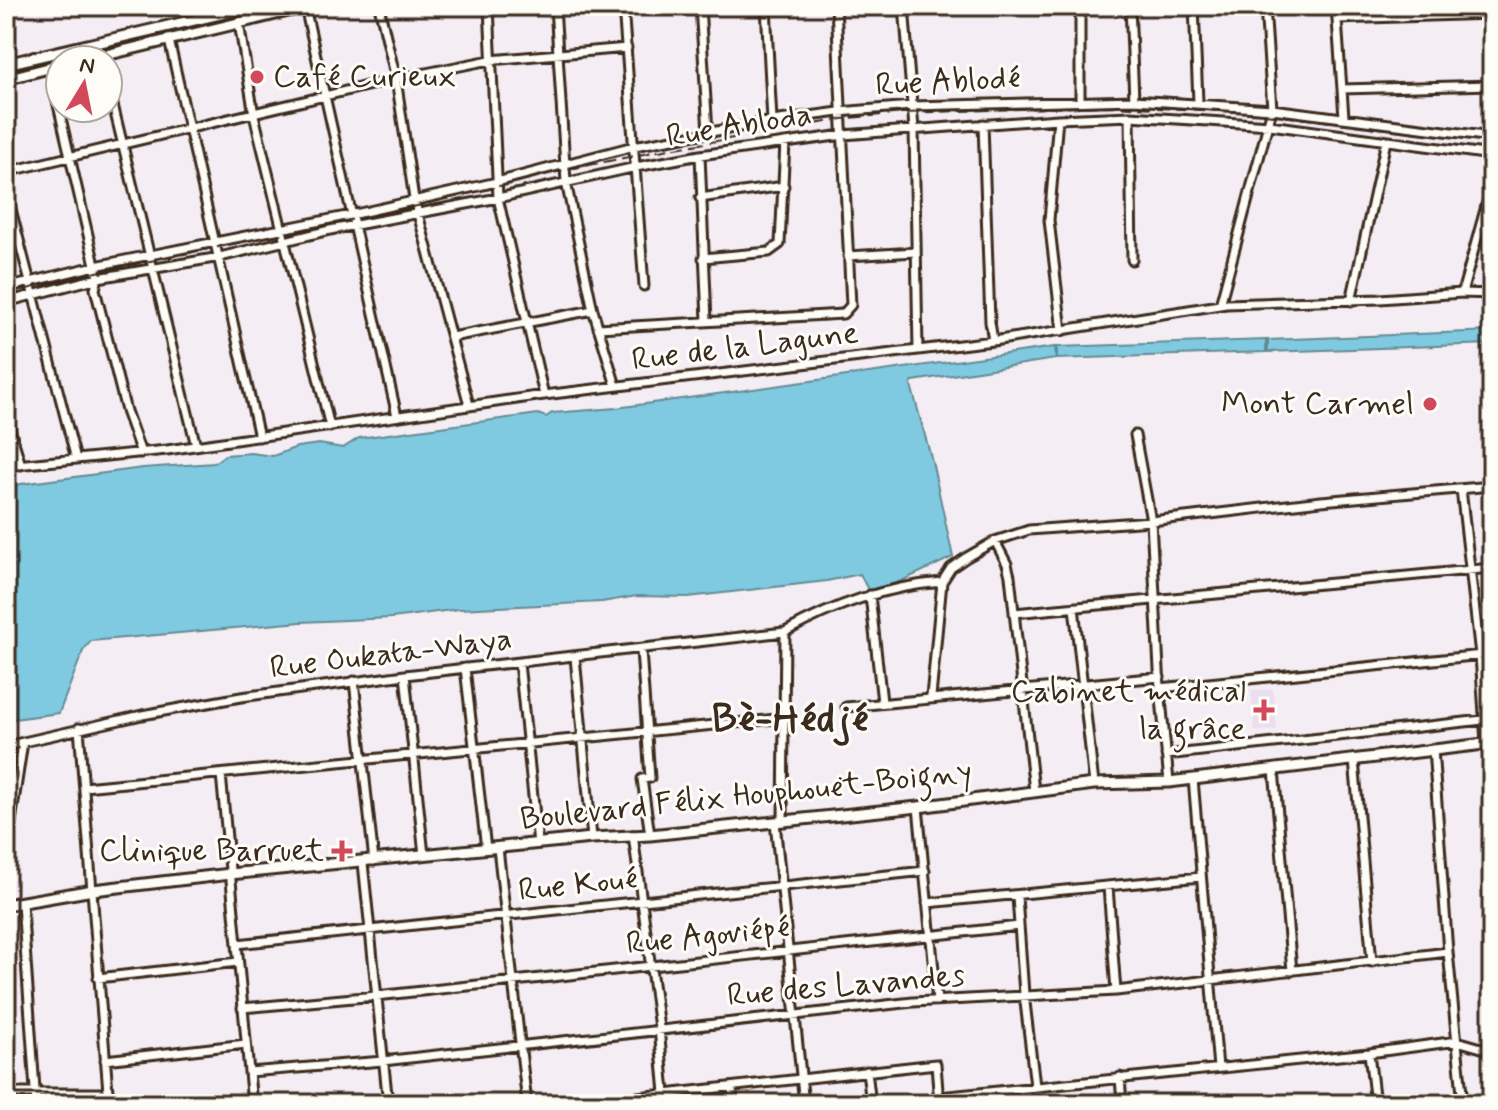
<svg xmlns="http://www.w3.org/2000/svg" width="1498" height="1110" viewBox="0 0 1498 1110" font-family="Mynerve,sans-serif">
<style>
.built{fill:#eadef0}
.water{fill:#80cae1;stroke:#648a93;stroke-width:2}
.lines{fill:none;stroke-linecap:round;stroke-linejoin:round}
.street-casing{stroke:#3b2a1e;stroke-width:13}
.secondary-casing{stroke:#3b2a1e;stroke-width:15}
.street{stroke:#fdfcf7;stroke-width:7}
.secondary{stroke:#fdfcf7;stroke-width:9}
.rail{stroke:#3b2a1e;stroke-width:2;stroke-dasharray:12 6;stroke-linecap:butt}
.poi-dot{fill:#d1495b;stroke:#fdfcf7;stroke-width:3}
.labels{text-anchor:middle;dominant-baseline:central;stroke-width:6;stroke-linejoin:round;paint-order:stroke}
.poi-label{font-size:32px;fill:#3b2a1e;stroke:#fdfcf7;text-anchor:end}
.street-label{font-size:32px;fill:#3b2a1e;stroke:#fdfcf7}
.district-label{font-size:40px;font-weight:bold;fill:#3b2a1e;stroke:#fdfcf7}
</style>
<rect width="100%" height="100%" fill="#f4eef4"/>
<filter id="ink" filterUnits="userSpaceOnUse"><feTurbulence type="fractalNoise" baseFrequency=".0125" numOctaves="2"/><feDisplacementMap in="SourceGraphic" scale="16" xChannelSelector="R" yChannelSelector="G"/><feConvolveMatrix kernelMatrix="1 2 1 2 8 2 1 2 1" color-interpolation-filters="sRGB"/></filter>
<g filter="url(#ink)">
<!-- built -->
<path class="built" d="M 1273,689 L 1277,730 L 1255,731 L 1251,691 Z"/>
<!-- water -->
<path class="water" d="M 1492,331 L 1492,344 L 1268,352 L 1268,340 Z
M 1266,340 L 1266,352 L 1057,359 L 1057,347 Z
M 1055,347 L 1056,359 L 913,381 L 911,385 L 932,461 L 953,557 L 895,584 L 868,590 L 860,574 L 827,581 L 688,597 L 637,596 L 602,602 L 459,609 L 392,618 L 301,622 L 91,641 L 83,651 L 59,713 L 6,720 L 6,486 L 143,468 L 214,463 L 225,455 L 251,453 L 273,456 L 297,447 L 319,444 L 343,448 L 359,438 L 538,414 L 546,417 L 552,413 L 616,408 Z"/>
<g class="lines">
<defs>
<path id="street" d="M 379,6 L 396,79 L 414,199 L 469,405
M 489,6 L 498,198 L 544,395
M 555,6 L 566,182 L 593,310 L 616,386
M 623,6 L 644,286
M 700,6 L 708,132
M 766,6 L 772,121
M 904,6 L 914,129 L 918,350
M 1130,6 L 1134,100
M 1194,6 L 1198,102
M 1336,6 L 1344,117
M 1490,6 L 1492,93
M 305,7 L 397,416
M 6,9 L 10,6
M 1337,19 L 1492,14
M 239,23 L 254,115 L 330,427
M 169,40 L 259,437
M 49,66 L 98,278 L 95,289 L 126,411 L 141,453
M 108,84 L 196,446
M 1342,89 L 1492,85
M 1080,101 L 1080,6
M 1130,116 L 1132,260
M 1058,119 L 1049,220 L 1062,331
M 983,124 L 990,322 L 993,341
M 700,155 L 707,321
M 6,172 L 396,79 L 490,60 L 627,48
M 6,190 L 76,459
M 700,198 L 784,186
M 848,256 L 916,252
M 703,258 L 769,252 L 780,244 L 785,143
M 6,288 L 95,266 L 351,215 L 497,182 L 634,146 L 772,121 L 839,112 L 912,106 L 1134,100 L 1272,109 L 1492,137
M 1462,293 L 1492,184
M 1351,301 L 1386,141
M 6,302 L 98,278 L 220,257 L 330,230 L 498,198 L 636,167 L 700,155 L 843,135 L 1058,119 L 1130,116 L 1270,125 L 1492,155
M 1220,305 L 1272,109 L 1265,6
M 598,328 L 843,314 L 851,305 L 836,6
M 452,337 L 593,310
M 6,416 L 21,465
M 1135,435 L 1151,521 L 1160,688 L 1169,782
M 6,466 L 167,450 L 544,395 L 993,341 L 1226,304 L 1380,299 L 1462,293 L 1492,294
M 1461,489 L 1480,655 L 1486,743
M 995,541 L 1007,564 L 1010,576 L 1034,791
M 870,595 L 882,702
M 1074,607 L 1094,784
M 1014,613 L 1492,568
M 641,650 L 650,778 L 642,779 L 650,835
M 575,657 L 592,838
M 519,663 L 538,844
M 465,668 L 486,849
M 405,675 L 424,855
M 354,681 L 374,861
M 1160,688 L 1492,654
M 931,697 L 942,582
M 846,707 L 1160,677
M 79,728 L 109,1104
M 6,746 L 142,715 L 241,697 L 405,675 L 785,632 C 836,604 884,587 942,582 L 951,568 L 967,557 L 995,541 L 1029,530 L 1151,521 L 1321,501 L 1492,486
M 1433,749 L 1448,952 L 1463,1104
M 1166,755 L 1492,719
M 1354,760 L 1372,962
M 1274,770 L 1292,971
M 221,774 L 252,1104
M 1193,779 L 1218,1068
M 84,787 L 786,718
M 918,807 L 937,1001
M 783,820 L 785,632
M 775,822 L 804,1104
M 633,835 L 659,1028 L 666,1104
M 498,848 L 527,1104
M 6,855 L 23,742
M 363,863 L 388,1104
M 1108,887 L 1116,991
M 1017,897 L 1024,994 L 1035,1086
M 22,903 L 36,1104
M 927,903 L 1201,877
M 237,944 L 925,871
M 98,978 L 238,962
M 242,1008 L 376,996 L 1019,926
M 1369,1053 L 1375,1104
M 105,1060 L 246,1044
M 867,1071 L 871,1104
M 249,1072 L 383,1061 L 913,1002 L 1116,991 L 1448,952
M 1120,1077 L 1122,1104
M 732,1087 L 733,1104
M 6,1093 L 107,1093
M 939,1097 L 1369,1053 L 1457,1041 L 1492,1051
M 574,1104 L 936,1064 L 939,1104"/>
<path id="secondary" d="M 85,60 L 309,6
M 6,64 L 254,6
M 6,79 L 60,65
M 6,905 L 93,890 L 230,874 L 592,838 L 650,835 L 918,807 L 1094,784 L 1169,782 L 1492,743"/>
</defs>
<!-- street casing -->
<use href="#street" class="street-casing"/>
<!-- secondary casing -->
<use href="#secondary" class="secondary-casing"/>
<!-- street -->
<use href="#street" class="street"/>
<!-- secondary -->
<use href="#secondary" class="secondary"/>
<!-- rail -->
<path class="rail" d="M 6,294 L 97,272 L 417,206 L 565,170 L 653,152 L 849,118 L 904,113 L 1108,106 L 1249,112 L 1492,142"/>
</g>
</g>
<!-- markers -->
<g class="poi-dot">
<circle cx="257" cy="77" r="8"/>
<circle cx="1430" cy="404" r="8"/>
<path d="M1260 698h8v8h8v8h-8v8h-8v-8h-8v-8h8z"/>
<path d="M338 839h8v8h8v8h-8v8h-8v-8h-8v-8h8z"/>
</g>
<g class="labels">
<!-- poi labels -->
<g class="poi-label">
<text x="273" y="77" text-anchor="start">Café Curieux</text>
<text x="1414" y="404">Mont Carmel</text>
<text x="1246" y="692">Cabinet médical<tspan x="1246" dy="37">la grâce</tspan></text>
<text x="324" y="851">Clinique Barruet</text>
</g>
<!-- street labels -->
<g class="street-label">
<text transform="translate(948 82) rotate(-3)">Rue Ablodé</text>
<text transform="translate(739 126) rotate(-9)">Rue Abloda</text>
<text transform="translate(745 347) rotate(-7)">Rue de la Lagune</text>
<text transform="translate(391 654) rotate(-7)">Rue Oukata-Waya</text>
<text transform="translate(746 796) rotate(-6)">Boulevard Félix Houphouët-Boigny</text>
<text transform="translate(578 885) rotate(-6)">Rue Koué</text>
<text transform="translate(708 936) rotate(-6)">Rue Agoviépé</text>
<text transform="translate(846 986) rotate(-5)">Rue des Lavandes</text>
</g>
<!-- district labels -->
<g class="district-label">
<text x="790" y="720">Bè-Hédjé</text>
</g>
</g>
<!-- margin -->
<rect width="1498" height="1110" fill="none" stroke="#fdfcf7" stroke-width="32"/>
<rect x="16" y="16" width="1466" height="1078" fill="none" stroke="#3b2a1e" stroke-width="3" filter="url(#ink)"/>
<!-- north arrow -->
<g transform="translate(84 84) rotate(10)"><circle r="38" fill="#fdfcf7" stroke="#afa8a0" stroke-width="2"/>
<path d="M0-6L14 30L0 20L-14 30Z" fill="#d1495b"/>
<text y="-12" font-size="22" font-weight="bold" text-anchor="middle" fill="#3b2a1e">N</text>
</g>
</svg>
